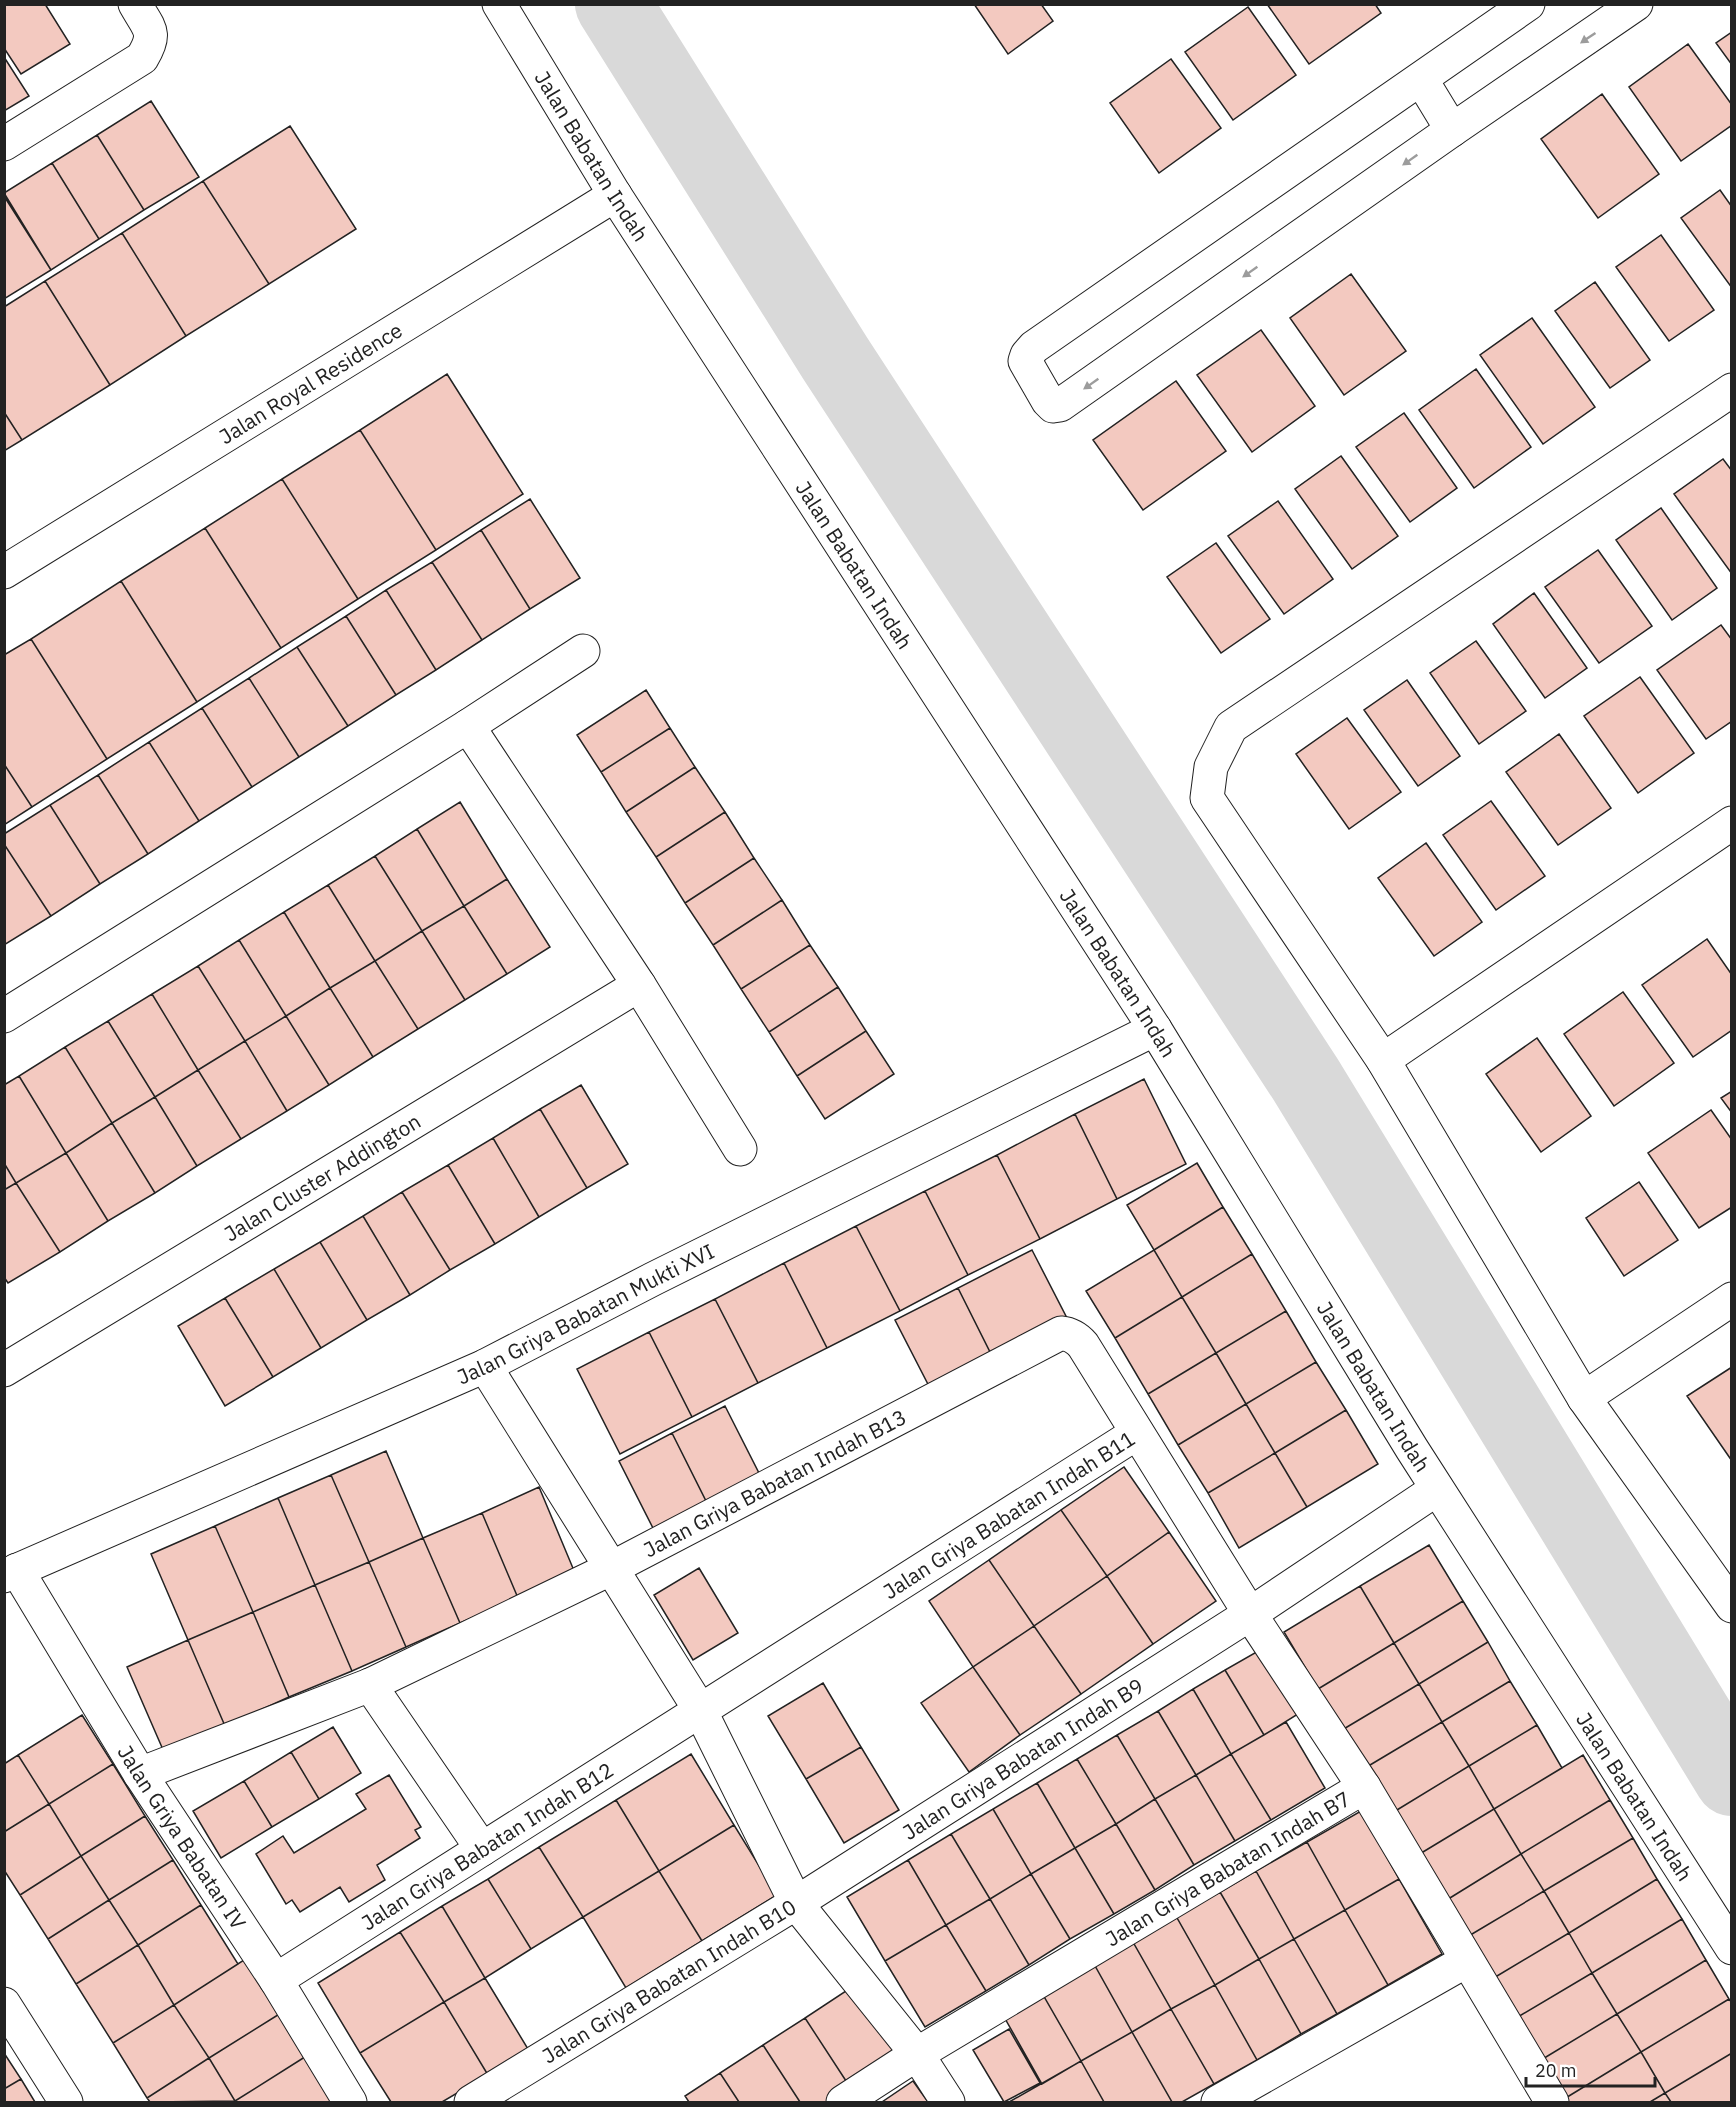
<svg xmlns="http://www.w3.org/2000/svg" width="1736" height="2107" viewBox="0 0 1736 2107" font-family="'IBM Plex Sans',sans-serif">
<style>
.lines{fill:none;stroke-linecap:round;stroke-linejoin:round}
.river{stroke:#d9d9d9;stroke-width:76}
.building{fill:#f3c9c0;stroke:#222;stroke-width:1.5}
.minor-casing{stroke:#222;stroke-width:35}
.minor{stroke:#fff;stroke-width:33}
.oneway{fill:#9c9c9c}
.labels{text-anchor:middle;dominant-baseline:central;stroke-width:4.5;stroke-linejoin:round;paint-order:stroke}
.street-label{font-size:21px;fill:#222;stroke:#fff}
</style>
<rect width="100%" height="100%" fill="#fff"/>
<g class="lines">
<!-- river -->
<path class="river" d="M 613,4 L 835,358 L 1306,1080 L 1732,1778"/>
</g>
<!-- building -->
<path class="building" d="M 4,4 L 45,4 L 70,44 L 21,74 L 4,48 Z
M 974,4 L 1041,4 L 1053,21 L 1008,54 Z
M 1267,4 L 1375,4 L 1381,13 L 1309,64 Z
M 1248,7 L 1296,75 L 1233,120 L 1185,52 Z
M 1732,32 L 1732,65 L 1716,43 Z
M 1688,44 L 1732,105 L 1732,125 L 1681,161 L 1629,87 Z
M 4,57 L 29,96 L 4,111 Z
M 1171,59 L 1221,128 L 1159,173 L 1110,103 Z
M 1602,94 L 1659,174 L 1598,218 L 1541,139 Z
M 151,101 L 199,177 L 144,210 L 97,135 Z
M 290,126 L 356,229 L 269,284 L 203,181 Z
M 97,135 L 144,210 L 99,239 L 52,163 Z
M 52,163 L 99,239 L 51,270 L 4,193 Z
M 203,181 L 269,284 L 186,336 L 122,233 Z
M 1720,190 L 1732,207 L 1732,288 L 1681,218 Z
M 4,196 L 51,270 L 4,299 Z
M 122,233 L 186,336 L 110,385 L 45,281 Z
M 1661,235 L 1714,310 L 1669,341 L 1616,267 Z
M 1351,274 L 1406,351 L 1344,395 L 1290,318 Z
M 45,281 L 110,385 L 22,440 L 4,412 L 4,307 Z
M 1595,282 L 1650,360 L 1610,388 L 1555,311 Z
M 1532,318 L 1595,407 L 1543,444 L 1480,355 Z
M 1261,330 L 1315,406 L 1252,452 L 1197,375 Z
M 1476,369 L 1531,447 L 1474,488 L 1419,410 Z
M 447,374 L 523,494 L 436,550 L 360,430 Z
M 1176,381 L 1226,451 L 1143,510 L 1093,440 Z
M 4,412 L 22,440 L 4,451 Z
M 1404,413 L 1457,488 L 1410,522 L 1356,447 Z
M 360,430 L 436,550 L 358,599 L 282,479 Z
M 1341,456 L 1398,536 L 1352,569 L 1295,489 Z
M 1723,459 L 1732,471 L 1732,574 L 1674,494 Z
M 282,479 L 358,599 L 281,648 L 205,528 Z
M 530,499 L 580,578 L 530,609 L 481,530 Z
M 1278,501 L 1333,579 L 1284,614 L 1228,536 Z
M 1661,508 L 1717,588 L 1672,620 L 1616,540 Z
M 205,528 L 281,648 L 197,702 L 121,581 Z
M 481,530 L 530,609 L 482,640 L 432,562 Z
M 1216,543 L 1270,619 L 1221,653 L 1167,577 Z
M 1598,550 L 1652,626 L 1599,663 L 1545,587 Z
M 432,562 L 482,640 L 436,670 L 386,590 Z
M 121,581 L 197,702 L 107,759 L 31,639 Z
M 386,590 L 436,670 L 396,695 L 346,616 Z
M 1534,593 L 1587,668 L 1545,698 L 1493,624 Z
M 346,616 L 396,695 L 348,726 L 297,647 Z
M 1721,625 L 1732,640 L 1732,721 L 1706,739 L 1657,670 Z
M 31,639 L 107,759 L 32,807 L 4,764 L 4,655 Z
M 1476,641 L 1526,711 L 1479,744 L 1430,673 Z
M 297,647 L 348,726 L 299,757 L 249,678 Z
M 1640,677 L 1694,753 L 1638,793 L 1584,716 Z
M 249,678 L 299,757 L 252,787 L 202,708 Z
M 1407,680 L 1460,756 L 1418,786 L 1364,710 Z
M 646,690 L 670,728 L 601,772 L 577,735 Z
M 202,708 L 252,787 L 199,821 L 149,742 Z
M 1347,718 L 1401,792 L 1349,829 L 1296,754 Z
M 670,728 L 695,767 L 626,812 L 601,772 Z
M 1559,734 L 1611,808 L 1558,845 L 1506,772 Z
M 149,742 L 199,821 L 148,854 L 98,775 Z
M 4,764 L 32,807 L 4,825 Z
M 695,767 L 725,812 L 656,857 L 626,812 Z
M 98,775 L 148,854 L 100,884 L 50,805 Z
M 1491,801 L 1545,876 L 1496,910 L 1443,835 Z
M 460,802 L 507,879 L 464,906 L 417,829 Z
M 50,805 L 100,884 L 51,916 L 4,844 L 4,834 Z
M 725,812 L 754,858 L 685,903 L 656,857 Z
M 417,829 L 464,906 L 422,931 L 375,856 Z
M 1426,843 L 1482,922 L 1434,956 L 1378,878 Z
M 4,844 L 51,916 L 4,945 Z
M 375,856 L 422,931 L 375,961 L 328,885 Z
M 754,858 L 782,900 L 713,945 L 685,903 Z
M 507,879 L 550,947 L 507,974 L 464,906 Z
M 328,885 L 375,961 L 330,988 L 284,912 Z
M 782,900 L 810,945 L 741,989 L 713,945 Z
M 464,906 L 507,974 L 465,1000 L 422,931 Z
M 284,912 L 330,988 L 286,1016 L 239,940 Z
M 422,931 L 465,1000 L 418,1029 L 375,961 Z
M 1707,939 L 1732,975 L 1732,1030 L 1693,1057 L 1642,985 Z
M 239,940 L 286,1016 L 245,1041 L 198,966 Z
M 810,945 L 838,987 L 769,1032 L 741,989 Z
M 375,961 L 418,1029 L 373,1057 L 330,988 Z
M 198,966 L 245,1041 L 198,1070 L 152,994 Z
M 838,987 L 866,1031 L 797,1076 L 769,1032 Z
M 330,988 L 373,1057 L 329,1085 L 286,1016 Z
M 1623,992 L 1674,1063 L 1614,1106 L 1564,1034 Z
M 152,994 L 198,1070 L 155,1097 L 108,1021 Z
M 286,1016 L 329,1085 L 287,1111 L 245,1041 Z
M 108,1021 L 155,1097 L 112,1123 L 65,1047 Z
M 866,1031 L 894,1074 L 825,1119 L 797,1076 Z
M 1537,1038 L 1591,1116 L 1541,1152 L 1486,1074 Z
M 245,1041 L 287,1111 L 241,1139 L 198,1070 Z
M 65,1047 L 112,1123 L 66,1153 L 19,1076 Z
M 198,1070 L 241,1139 L 197,1166 L 155,1097 Z
M 19,1076 L 66,1153 L 16,1183 L 4,1163 L 4,1085 Z
M 1144,1079 L 1186,1164 L 1117,1199 L 1075,1114 Z
M 581,1085 L 628,1164 L 587,1188 L 540,1109 Z
M 1732,1091 L 1732,1113 L 1721,1098 Z
M 155,1097 L 197,1166 L 155,1193 L 112,1123 Z
M 540,1109 L 587,1188 L 539,1217 L 493,1138 Z
M 1711,1110 L 1732,1140 L 1732,1207 L 1699,1228 L 1648,1153 Z
M 1075,1114 L 1117,1199 L 1040,1239 L 997,1155 Z
M 112,1123 L 155,1193 L 108,1221 L 66,1153 Z
M 493,1138 L 539,1217 L 495,1244 L 448,1165 Z
M 66,1153 L 108,1221 L 60,1252 L 16,1183 Z
M 997,1155 L 1040,1239 L 968,1275 L 925,1191 Z
M 4,1163 L 16,1183 L 4,1190 Z
M 1197,1163 L 1223,1207 L 1154,1250 L 1127,1205 Z
M 448,1165 L 495,1244 L 450,1270 L 402,1192 Z
M 1639,1182 L 1678,1240 L 1624,1276 L 1586,1218 Z
M 16,1183 L 60,1252 L 8,1283 L 4,1277 L 4,1190 Z
M 925,1191 L 968,1275 L 900,1311 L 856,1226 Z
M 402,1192 L 450,1270 L 410,1295 L 363,1216 Z
M 1223,1207 L 1252,1254 L 1182,1297 L 1154,1250 Z
M 363,1216 L 410,1295 L 367,1320 L 320,1242 Z
M 856,1226 L 900,1311 L 827,1348 L 784,1263 Z
M 320,1242 L 367,1320 L 321,1348 L 274,1269 Z
M 1032,1250 L 1069,1322 L 994,1360 L 958,1288 Z
M 1154,1250 L 1182,1297 L 1115,1338 L 1086,1291 Z
M 1252,1254 L 1286,1311 L 1216,1353 L 1182,1297 Z
M 784,1263 L 827,1348 L 758,1383 L 715,1299 Z
M 274,1269 L 321,1348 L 273,1377 L 225,1298 Z
M 958,1288 L 994,1360 L 932,1392 L 895,1320 Z
M 1182,1297 L 1216,1353 L 1148,1394 L 1115,1338 Z
M 225,1298 L 273,1377 L 225,1406 L 178,1326 Z
M 715,1299 L 758,1383 L 692,1417 L 649,1332 Z
M 1286,1311 L 1316,1362 L 1246,1404 L 1216,1353 Z
M 649,1332 L 692,1417 L 620,1454 L 577,1369 Z
M 1216,1353 L 1246,1404 L 1178,1445 L 1148,1394 Z
M 1316,1362 L 1346,1410 L 1275,1453 L 1246,1404 Z
M 1732,1367 L 1732,1461 L 1687,1396 Z
M 1246,1404 L 1275,1453 L 1208,1493 L 1178,1445 Z
M 725,1406 L 764,1483 L 711,1511 L 672,1433 Z
M 1346,1410 L 1378,1464 L 1307,1507 L 1275,1453 Z
M 672,1433 L 711,1511 L 658,1538 L 619,1461 Z
M 386,1451 L 423,1538 L 369,1562 L 331,1475 Z
M 1275,1453 L 1307,1507 L 1239,1548 L 1208,1493 Z
M 1124,1467 L 1169,1532 L 1107,1576 L 1061,1510 Z
M 331,1475 L 369,1562 L 315,1585 L 278,1498 Z
M 539,1487 L 575,1573 L 518,1598 L 482,1513 Z
M 278,1498 L 315,1585 L 253,1612 L 215,1526 Z
M 1061,1510 L 1107,1576 L 1034,1626 L 989,1560 Z
M 482,1513 L 518,1598 L 460,1623 L 423,1538 Z
M 215,1526 L 253,1612 L 188,1640 L 151,1554 Z
M 1169,1532 L 1216,1601 L 1153,1644 L 1107,1576 Z
M 423,1538 L 460,1623 L 406,1647 L 369,1562 Z
M 1429,1545 L 1463,1601 L 1394,1643 L 1360,1586 Z
M 989,1560 L 1034,1626 L 973,1667 L 929,1601 Z
M 369,1562 L 406,1647 L 352,1671 L 315,1585 Z
M 699,1568 L 738,1633 L 693,1660 L 654,1595 Z
M 1107,1576 L 1153,1644 L 1081,1694 L 1034,1626 Z
M 315,1585 L 352,1671 L 289,1697 L 253,1612 Z
M 1360,1586 L 1394,1643 L 1318,1689 L 1284,1632 Z
M 1463,1601 L 1488,1642 L 1419,1684 L 1394,1643 Z
M 253,1612 L 289,1697 L 225,1726 L 188,1640 Z
M 1034,1626 L 1081,1694 L 1020,1735 L 973,1667 Z
M 188,1640 L 225,1726 L 164,1752 L 127,1667 Z
M 1488,1642 L 1510,1681 L 1442,1722 L 1419,1684 Z
M 1394,1643 L 1419,1684 L 1342,1730 L 1318,1689 Z
M 1260,1650 L 1298,1714 L 1264,1735 L 1225,1670 Z
M 973,1667 L 1020,1735 L 969,1772 L 921,1703 Z
M 1225,1670 L 1264,1735 L 1231,1754 L 1193,1689 Z
M 1510,1681 L 1537,1725 L 1469,1766 L 1442,1722 Z
M 823,1683 L 861,1747 L 806,1779 L 768,1716 Z
M 1419,1684 L 1442,1722 L 1365,1768 L 1342,1730 Z
M 1193,1689 L 1231,1754 L 1196,1775 L 1158,1711 Z
M 1158,1711 L 1196,1775 L 1155,1799 L 1117,1735 Z
M 82,1715 L 113,1764 L 49,1804 L 18,1755 Z
M 1286,1722 L 1325,1788 L 1271,1820 L 1231,1754 Z
M 1442,1722 L 1469,1766 L 1392,1813 L 1365,1768 Z
M 1537,1725 L 1562,1768 L 1494,1809 L 1469,1766 Z
M 333,1727 L 361,1773 L 319,1799 L 291,1752 Z
M 1117,1735 L 1155,1799 L 1116,1824 L 1077,1759 Z
M 861,1747 L 899,1810 L 844,1843 L 806,1779 Z
M 291,1752 L 319,1799 L 272,1827 L 244,1781 Z
M 691,1754 L 734,1825 L 659,1871 L 616,1800 Z
M 1231,1754 L 1271,1820 L 1235,1841 L 1196,1775 Z
M 18,1755 L 49,1804 L 4,1832 L 4,1764 Z
M 1583,1755 L 1610,1800 L 1521,1854 L 1494,1809 Z
M 1077,1759 L 1116,1824 L 1075,1848 L 1037,1783 Z
M 113,1764 L 145,1816 L 81,1856 L 49,1804 Z
M 1469,1766 L 1494,1809 L 1418,1855 L 1392,1813 Z
M 389,1775 L 421,1827 L 415,1830 L 420,1838 L 377,1865 L 385,1880 L 349,1902 L 340,1887 L 300,1912 L 292,1900 L 286,1904 L 256,1854 L 283,1836 L 294,1853 L 366,1809 L 356,1794 Z
M 1196,1775 L 1235,1841 L 1194,1865 L 1155,1799 Z
M 244,1781 L 272,1827 L 221,1858 L 193,1811 Z
M 1037,1783 L 1075,1848 L 1031,1874 L 993,1809 Z
M 1155,1799 L 1194,1865 L 1155,1890 L 1116,1824 Z
M 616,1800 L 659,1871 L 583,1917 L 539,1847 Z
M 1610,1800 L 1633,1838 L 1544,1891 L 1521,1854 Z
M 49,1804 L 81,1856 L 20,1895 L 4,1870 L 4,1832 Z
M 993,1809 L 1031,1874 L 990,1899 L 951,1834 Z
M 1494,1809 L 1521,1854 L 1445,1901 L 1418,1855 Z
M 1361,1811 L 1399,1879 L 1345,1910 L 1307,1842 Z
M 145,1816 L 173,1860 L 109,1900 L 81,1856 Z
M 1116,1824 L 1155,1890 L 1114,1914 L 1075,1848 Z
M 734,1825 L 777,1895 L 702,1941 L 659,1871 Z
M 951,1834 L 990,1899 L 946,1925 L 908,1860 Z
M 1633,1838 L 1657,1879 L 1569,1933 L 1544,1891 Z
M 1307,1842 L 1345,1910 L 1294,1939 L 1256,1871 Z
M 539,1847 L 583,1917 L 531,1949 L 488,1879 Z
M 1075,1848 L 1114,1914 L 1070,1939 L 1031,1874 Z
M 1521,1854 L 1544,1891 L 1467,1937 L 1445,1901 Z
M 81,1856 L 109,1900 L 48,1939 L 20,1895 Z
M 173,1860 L 201,1905 L 138,1945 L 109,1900 Z
M 908,1860 L 946,1925 L 885,1961 L 847,1897 Z
M 659,1871 L 702,1941 L 626,1988 L 583,1917 Z
M 1256,1871 L 1294,1939 L 1259,1959 L 1220,1892 Z
M 1031,1874 L 1070,1939 L 1029,1965 L 990,1899 Z
M 488,1879 L 531,1949 L 485,1978 L 442,1906 Z
M 1399,1879 L 1442,1954 L 1388,1985 L 1345,1910 Z
M 1657,1879 L 1682,1919 L 1592,1973 L 1569,1933 Z
M 1544,1891 L 1569,1933 L 1492,1979 L 1467,1937 Z
M 1220,1892 L 1259,1959 L 1215,1985 L 1176,1916 Z
M 990,1899 L 1029,1965 L 986,1991 L 946,1925 Z
M 109,1900 L 138,1945 L 76,1984 L 48,1939 Z
M 201,1905 L 238,1964 L 174,2005 L 138,1945 Z
M 442,1906 L 485,1978 L 444,2002 L 400,1932 Z
M 1345,1910 L 1388,1985 L 1337,2014 L 1294,1939 Z
M 1176,1916 L 1215,1985 L 1171,2009 L 1133,1942 Z
M 1682,1919 L 1706,1960 L 1617,2014 L 1592,1973 Z
M 946,1925 L 986,1991 L 925,2027 L 885,1961 Z
M 400,1932 L 444,2002 L 360,2053 L 318,1983 Z
M 1569,1933 L 1592,1973 L 1516,2018 L 1492,1979 Z
M 1294,1939 L 1337,2014 L 1301,2034 L 1259,1959 Z
M 1133,1942 L 1171,2009 L 1132,2032 L 1094,1964 Z
M 138,1945 L 174,2005 L 113,2043 L 76,1984 Z
M 247,1958 L 281,2013 L 209,2058 L 174,2005 Z
M 1259,1959 L 1301,2034 L 1257,2060 L 1215,1985 Z
M 1706,1960 L 1729,1999 L 1641,2052 L 1617,2014 Z
M 1094,1964 L 1132,2032 L 1081,2061 L 1042,1993 Z
M 1592,1973 L 1617,2014 L 1541,2060 L 1516,2018 Z
M 485,1978 L 528,2049 L 488,2075 L 444,2002 Z
M 858,1983 L 903,2052 L 850,2087 L 805,2018 Z
M 1215,1985 L 1257,2060 L 1214,2084 L 1171,2009 Z
M 1042,1993 L 1081,2061 L 1042,2084 L 1003,2015 Z
M 1729,1999 L 1732,2003 L 1732,2053 L 1665,2093 L 1641,2052 Z
M 444,2002 L 488,2075 L 442,2102 L 391,2102 L 360,2053 Z
M 174,2005 L 209,2058 L 147,2098 L 113,2043 Z
M 1171,2009 L 1214,2084 L 1182,2102 L 1172,2102 L 1132,2032 Z
M 281,2013 L 308,2055 L 235,2101 L 209,2058 Z
M 1617,2014 L 1641,2052 L 1564,2099 L 1541,2060 Z
M 805,2018 L 850,2087 L 826,2102 L 800,2102 L 763,2045 Z
M 1009,2029 L 1040,2083 L 1004,2102 L 973,2050 Z
M 1132,2032 L 1172,2102 L 1104,2102 L 1081,2061 Z
M 763,2045 L 800,2102 L 739,2102 L 720,2073 Z
M 1641,2052 L 1665,2093 L 1650,2102 L 1566,2102 L 1564,2099 Z
M 4,2053 L 21,2079 L 4,2089 Z
M 1732,2053 L 1732,2102 L 1671,2102 L 1665,2093 Z
M 308,2055 L 338,2102 L 236,2102 L 235,2101 Z
M 209,2058 L 235,2101 L 150,2102 L 147,2098 Z
M 1081,2061 L 1104,2102 L 1009,2102 Z
M 720,2073 L 739,2102 L 689,2102 L 685,2096 Z
M 21,2079 L 35,2102 L 4,2102 L 4,2089 Z
M 913,2081 L 928,2102 L 882,2102 Z
M 1665,2093 L 1671,2102 L 1650,2102 Z"/>
<g class="lines">
<defs>
<g id="minor">
<path id="s1" d="M 499,4 L 615,195 L 1155,1029 L 1412,1449 L 1732,1948"/>
<path d="M 1528,4 L 1034,347 L 1027,355 L 1025,361 L 1048,401 L 1053,406 L 1060,405 L 1452,130 L 1636,4"/>
<path d="M 1421,79 L 1452,130"/>
<path d="M 4,144 L 142,58 C 158,32 149,29 135,4"/>
<path d="M 1732,390 L 1231,727 L 1211,767 L 1207,798 L 1383,1060 L 1584,1398 L 1732,1606"/>
<path id="s2" d="M 4,572 L 615,195"/>
<path d="M 468,726 L 639,985 L 740,1149"/>
<path d="M 4,1016 L 468,726 L 583,651"/>
<path d="M 1383,1060 L 1732,823"/>
<path d="M 485,1366 L 700,1710 L 796,1903 L 917,2054 L 948,2102"/>
<path id="s3" d="M 4,1370 L 639,985"/>
<path d="M 1584,1398 L 1732,1299"/>
<path id="s4" d="M 17,1570 L 140,1774 L 276,1980 L 350,2102"/>
<path id="s5" d="M 4,1576 L 485,1366 L 653,1279 L 1155,1029"/>
<path d="M 370,1685 L 482,1849"/>
<path id="s6" d="M 140,1774 L 370,1685 L 610,1569 L 1061,1333 C 1071,1334 1077,1338 1083,1345 L 1250,1614 L 1364,1787 L 1552,2102"/>
<path id="s7" d="M 276,1980 L 1137,1433"/>
<path d="M 4,2004 L 66,2102"/>
<path id="s8" d="M 471,2102 L 796,1903 L 1250,1614 L 1437,1489"/>
<path id="s9" d="M 843,2102 L 917,2054 L 1364,1787"/>
<path d="M 1218,2102 L 1466,1961"/>
</g>
</defs>
<!-- minor casing -->
<use href="#minor" class="minor-casing"/>
<!-- minor -->
<use href="#minor" class="minor"/>
</g>
<!-- one-way arrows -->
<defs><path id="oneway-solid" d="M-6-.8H1V-3.2L6.5 0L1 3.2V.8H-6Z" transform="scale(1.5)"/></defs>
<g class="oneway">
<use href="#oneway-solid" transform="translate(1588 38) rotate(146)"/>
<use href="#oneway-solid" transform="translate(1410 160) rotate(145)"/>
<use href="#oneway-solid" transform="translate(1250 272) rotate(145)"/>
<use href="#oneway-solid" transform="translate(1091 384) rotate(145)"/>
</g>
<g class="labels">
<!-- street labels -->
<g class="street-label">
<text stroke="none"><textPath href="#s1" startOffset="178">Jalan Babatan Indah</textPath></text>
<text stroke="none"><textPath href="#s2" startOffset="360">Jalan Royal Residence</textPath></text>
<text stroke="none"><textPath href="#s1" startOffset="664">Jalan Babatan Indah</textPath></text>
<text stroke="none"><textPath href="#s1" startOffset="1150">Jalan Babatan Indah</textPath></text>
<text stroke="none"><textPath href="#s3" startOffset="372">Jalan Cluster Addington</textPath></text>
<text stroke="none"><textPath href="#s5" startOffset="638">Jalan Griya Babatan Mukti XVI</textPath></text>
<text stroke="none"><textPath href="#s1" startOffset="1636">Jalan Babatan Indah</textPath></text>
<text stroke="none"><textPath href="#s6" startOffset="699">Jalan Griya Babatan Indah B13</textPath></text>
<text stroke="none"><textPath href="#s7" startOffset="868">Jalan Griya Babatan Indah B11</textPath></text>
<text stroke="none"><textPath href="#s8" startOffset="650">Jalan Griya Babatan Indah B9</textPath></text>
<text stroke="none"><textPath href="#s1" startOffset="2122">Jalan Babatan Indah</textPath></text>
<text stroke="none"><textPath href="#s4" startOffset="314">Jalan Griya Babatan IV</textPath></text>
<text stroke="none"><textPath href="#s7" startOffset="250">Jalan Griya Babatan Indah B12</textPath></text>
<text stroke="none"><textPath href="#s9" startOffset="450">Jalan Griya Babatan Indah B7</textPath></text>
<text stroke="none"><textPath href="#s8" startOffset="232">Jalan Griya Babatan Indah B10</textPath></text>
</g>
</g>
<!-- border -->
<rect width="1736" height="2107" fill="none" stroke="#222222" stroke-width="12"/>
<!-- scale -->
<path d="M1526 2077v9h129v-9" fill="none" stroke="#222222" stroke-width="3"/>
<text x="1535" y="2077" font-size="18" fill="#222222" stroke="#ffffff" stroke-width="4.5" paint-order="stroke">20 m</text>
</svg>
